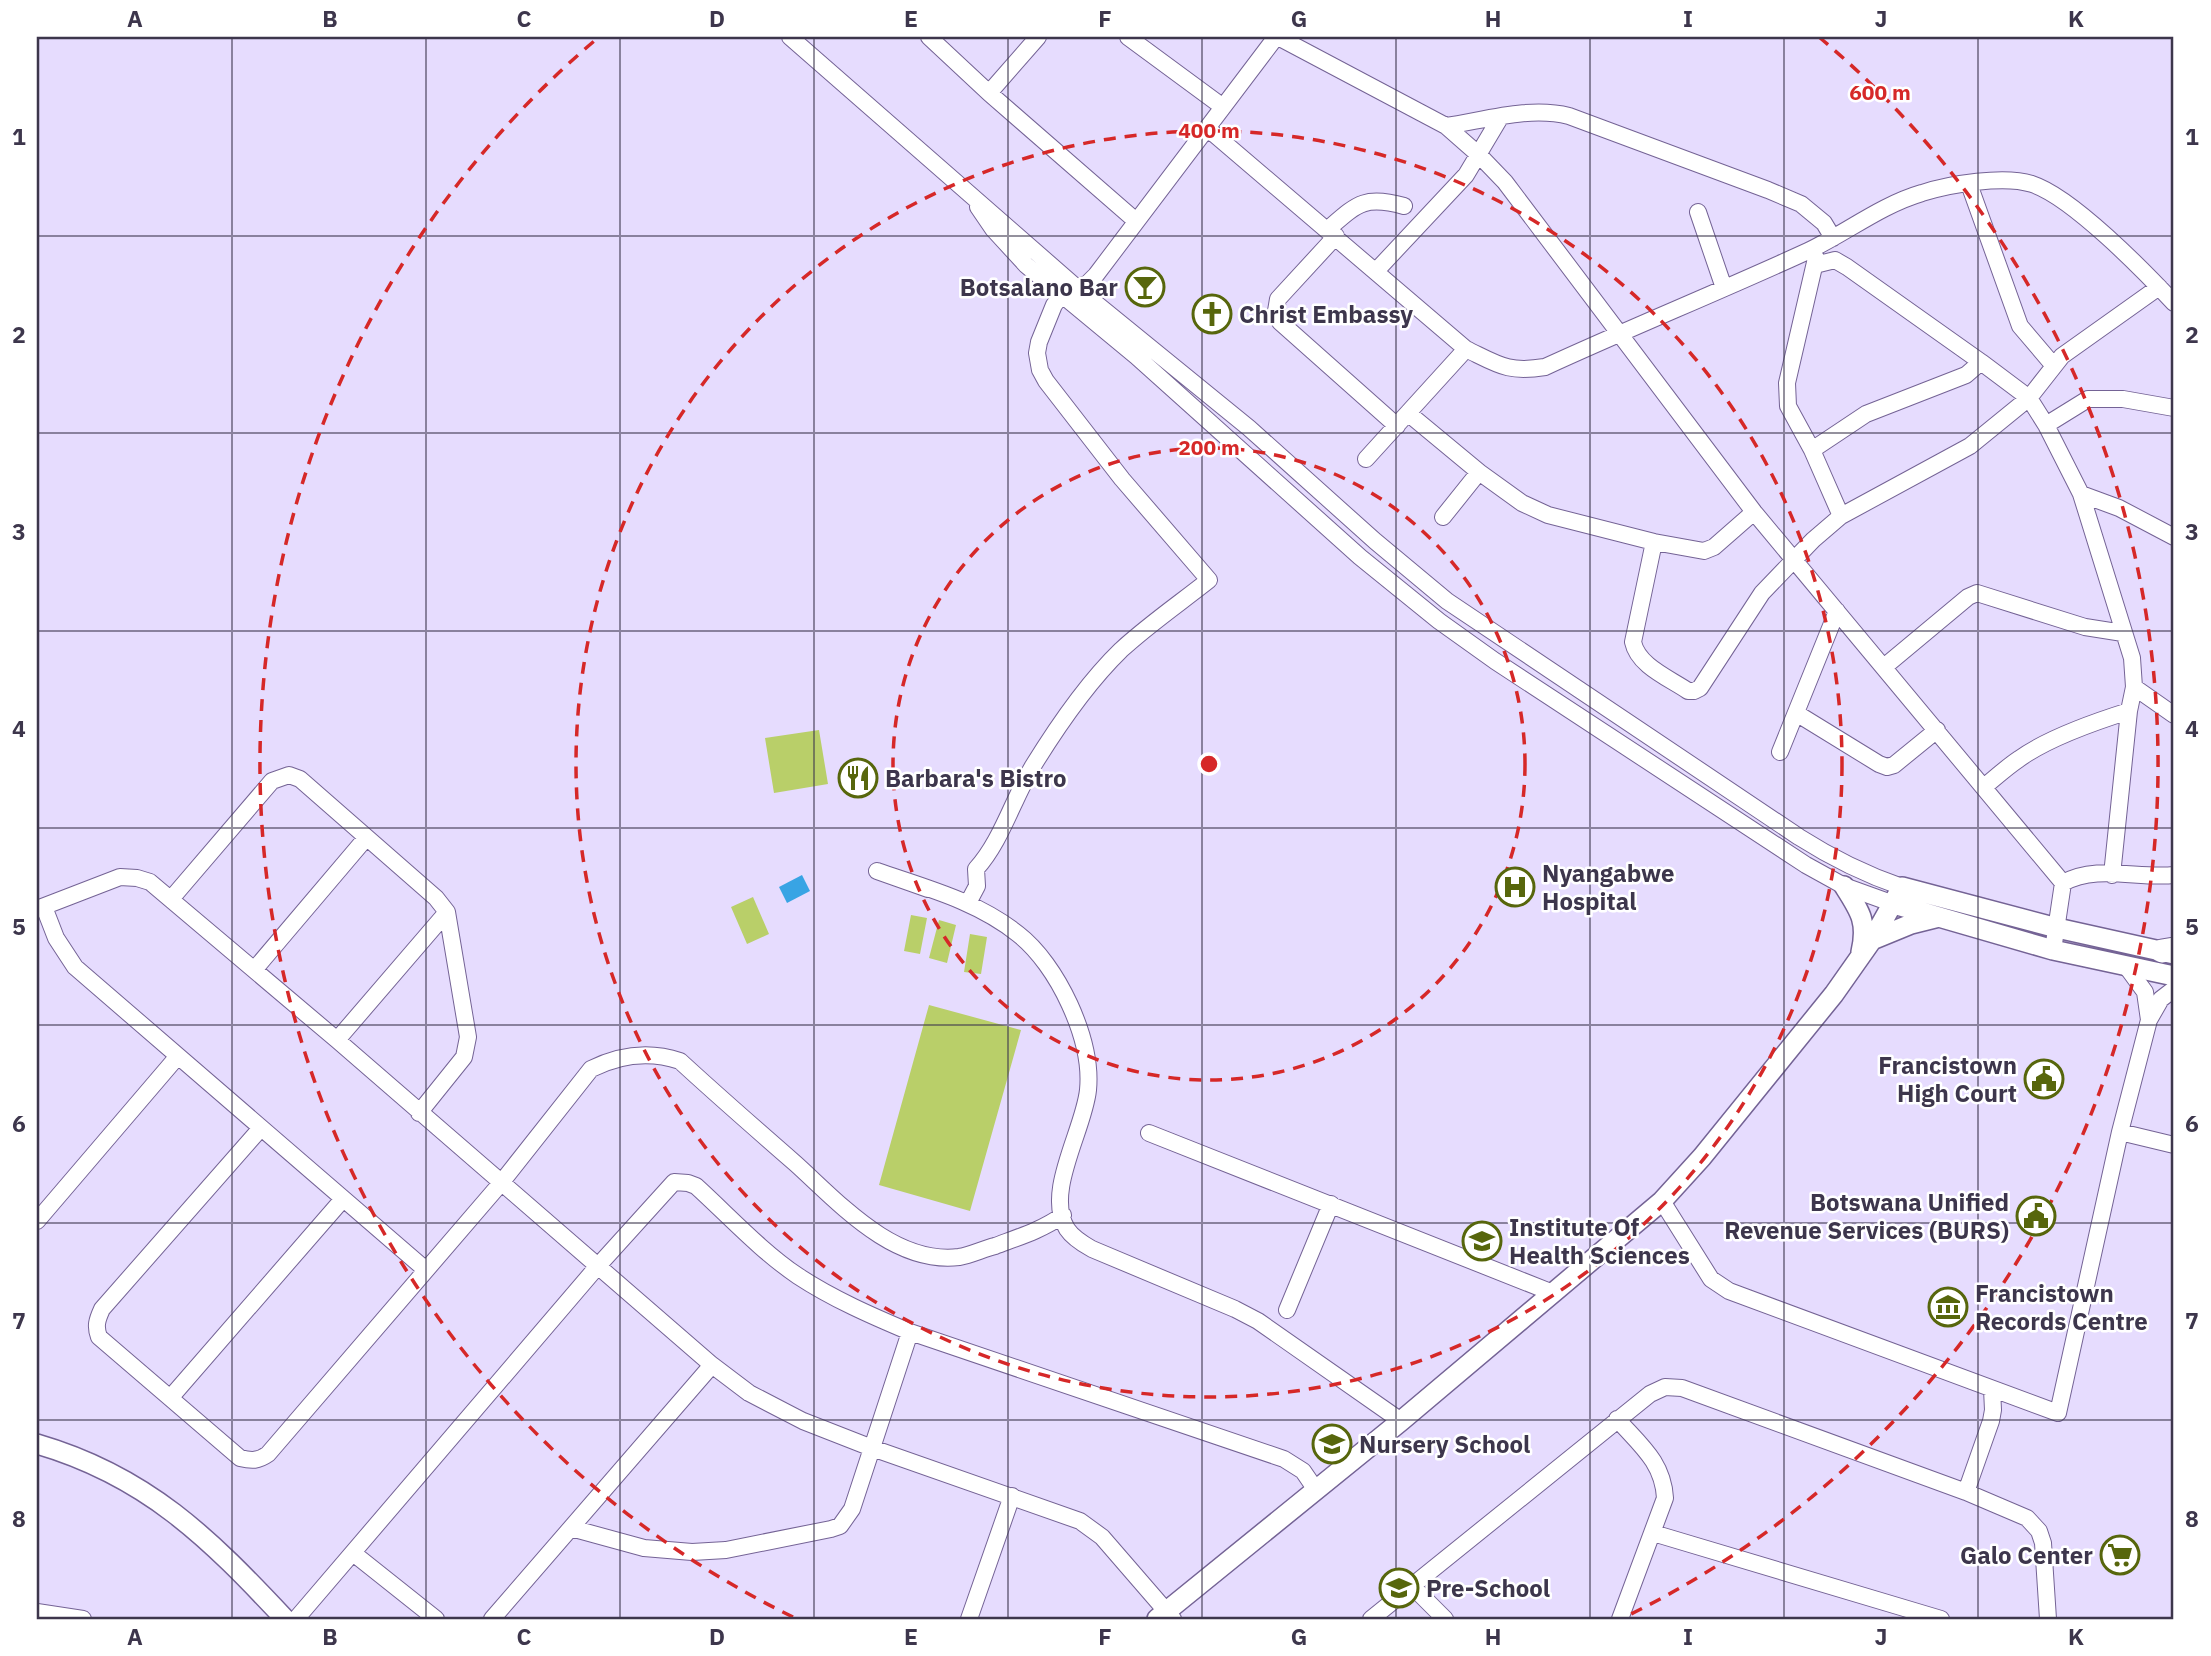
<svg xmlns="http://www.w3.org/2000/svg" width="2211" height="1656" viewBox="0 0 2211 1656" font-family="'IBM Plex Sans',sans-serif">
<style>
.green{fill:#b9cf69}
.water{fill:#38a4e4}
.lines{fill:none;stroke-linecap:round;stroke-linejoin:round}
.minor-casing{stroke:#746395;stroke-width:18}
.major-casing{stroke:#746395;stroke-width:22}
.highway-casing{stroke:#746395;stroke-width:25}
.minor{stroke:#fff;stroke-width:16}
.major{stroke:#fff;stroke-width:19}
.highway{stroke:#fff;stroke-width:23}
.grid{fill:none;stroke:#3d364c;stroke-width:2;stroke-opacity:0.55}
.ring{fill:none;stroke:#d62828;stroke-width:3.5;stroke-dasharray:12 9}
.labels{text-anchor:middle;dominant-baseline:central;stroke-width:5;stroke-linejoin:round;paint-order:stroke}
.poi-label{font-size:24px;font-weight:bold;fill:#3d364c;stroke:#fff;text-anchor:start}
.centre{fill:#d62828;stroke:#fff;stroke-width:3.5}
.ring-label{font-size:21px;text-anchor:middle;font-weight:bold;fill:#d62828;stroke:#fff;stroke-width:5;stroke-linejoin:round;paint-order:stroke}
.neatline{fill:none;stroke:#3d364c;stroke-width:2.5}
.grid-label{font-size:23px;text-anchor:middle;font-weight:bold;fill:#3d364c}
</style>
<rect width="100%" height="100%" fill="#e6dcfe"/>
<!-- green -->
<path class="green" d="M 819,730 L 828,784 L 774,793 L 765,738 Z
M 753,897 L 769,934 L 747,944 L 731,907 Z
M 911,915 L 927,918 L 920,954 L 904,951 Z
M 939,920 L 956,925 L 947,963 L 929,958 Z
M 970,934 L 987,937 L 981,974 L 964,972 Z
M 929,1005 L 1021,1030 L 970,1211 L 879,1185 Z"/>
<!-- water -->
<path class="water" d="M 802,875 L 810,891 L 787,903 L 779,887 Z"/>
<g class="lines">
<defs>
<path id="minor" d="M 790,37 L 1077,288 L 1249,428 L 1375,541 L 1447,601 L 1799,837 C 1832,858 1864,874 1902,887
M 929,37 L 989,93 L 1136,221
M 1128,37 L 1223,107
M 1278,37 L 1446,126 L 1479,155 L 1505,182 L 1754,512 L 2063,883 L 2053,950
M 989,93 L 1038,37
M 1446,126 C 1486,120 1530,106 1569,116 L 1768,190 L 1801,204 L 1824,223 L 1833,238
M 1207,128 L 1466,349 C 1499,365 1508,373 1545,367 C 1632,327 1721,291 1808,251 C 1846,233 1881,205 1922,193 C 1950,184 2004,175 2032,184 C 2072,197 2144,271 2174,303
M 1969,184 L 2020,326 L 2054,366
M 978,207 L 993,229 L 1026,265 L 1136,356 L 1360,557 L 1439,621 L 1495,661 L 1806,865 L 1844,886 L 1894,904
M 1698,212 L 1724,288
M 1327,230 C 1357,204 1364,195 1404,206
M 1336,236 L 1278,299 L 1276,311 L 1280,322 L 1397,426
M 1816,258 L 1787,383 L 1788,406 L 1812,450 L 1841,516
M 1815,265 L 1835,260 L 1847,267 L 1981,362 L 2029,398 L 2046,425 L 2081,494 L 2132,658 L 2134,687 L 2129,711 L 2112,875
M 1376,271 L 1466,175 L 1500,118
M 1409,414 L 1479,472 L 1522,503 L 1548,515 L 1654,542 L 1704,551 L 1714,547 L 1754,512
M 2046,425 L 2088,399 L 2123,399 L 2174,408
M 1812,450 L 1866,414 L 1966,375 L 1981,362
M 1366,459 L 1466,349
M 2081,494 L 2119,508 L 2174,537
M 1443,517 L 1479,472
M 1654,542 L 1633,642 C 1638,666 1669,678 1688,691 L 1694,691 L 1700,688 L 1762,593 L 1813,540 L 1841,516 L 1970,446 L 2029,398 L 2062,356 L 2159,287
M 1884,667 L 1968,597 L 1977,593 L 2085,627 L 2123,633
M 2134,687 L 2174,715
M 1796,713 L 1879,764 L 1887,767 L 1894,765 L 1937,730
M 1780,752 L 1837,611
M 1985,786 C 1996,777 2007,767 2019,759 C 2048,738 2094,722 2129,711
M 2063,883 C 2096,864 2138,879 2174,875
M 928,889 L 877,871 C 926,888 977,901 1018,934 C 1057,964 1093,1039 1088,1090 C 1084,1130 1044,1192 1067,1229 C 1073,1238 1083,1244 1092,1249 L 1235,1309 L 1258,1321 L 1401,1421
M 171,899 L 272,781 L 289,775 L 300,779 L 436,898 L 447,912 L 468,1037 L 464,1057 L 419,1113
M 968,903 L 977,886 L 976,869 C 1001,842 1013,799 1033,766 C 1057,727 1088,682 1121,650 C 1148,625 1180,603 1209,580 L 1122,479 L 1046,381 L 1040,370 L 1037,353 L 1039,342 L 1054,305 L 1062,295 L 1088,283 L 1096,275 L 1276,37
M 44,907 L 56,938 L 75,967 L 426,1270
M 37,909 L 120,877 L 137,878 L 150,882 L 337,1040 L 712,1365 L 749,1393 L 803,1421 L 872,1448 L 1080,1521 L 1102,1537 L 1173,1619
M 2126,966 L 2145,992 L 2149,1020
M 254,970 L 366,838
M 337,1040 L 447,912
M 261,1128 L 102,1309 C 97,1320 95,1326 99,1337 L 240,1458 C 252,1461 258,1461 268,1454 L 501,1183 L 591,1069 C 619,1055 650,1051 680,1061 C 718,1096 757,1130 796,1164 C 839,1203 894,1265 959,1257 C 971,1255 983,1249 995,1246 C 1019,1237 1042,1230 1063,1215
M 2120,1132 L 2174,1145
M 1149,1133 L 1553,1293
M 1662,1201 L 1711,1279 L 1729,1291 L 2058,1413 L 2120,1132 L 2149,1020 L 2161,999 L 2174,989
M 37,1221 L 178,1056
M 1287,1310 L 1331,1204
M 171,1397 L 343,1199
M 1617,1419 C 1640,1445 1663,1462 1665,1498 L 1620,1619
M 1966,1492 L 1991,1421 L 1993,1410 L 1992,1389
M 571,1528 L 644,1548 L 692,1552 L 726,1550 L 831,1529 L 840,1526 L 852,1509 L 910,1332
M 1653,1533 L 1941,1619
M 353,1553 L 436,1619
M 1412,1586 L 1445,1619
M 37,1612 L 83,1619
M 296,1619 L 597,1267 L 674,1182 L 688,1183 L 696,1186 C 729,1216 761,1251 798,1276 C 833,1299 872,1316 910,1332 L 1284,1459 L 1303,1471 L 1316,1490
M 492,1619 L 712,1365
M 969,1619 L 1012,1496
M 1371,1619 L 1650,1394 L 1665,1387 L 1682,1388 L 1966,1492 L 2027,1518 L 2039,1531 L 2043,1543 L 2048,1619"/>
<path id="major" d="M 1844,886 C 1860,911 1868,922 1861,952
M 1894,904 L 2053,950 L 2174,976
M 1872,940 L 1911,924 L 1939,917
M 37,1444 C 147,1476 209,1538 285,1619
M 1157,1619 L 1401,1421 L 1662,1201 L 1702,1157 L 1834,994 L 1872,940 L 1902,887 L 2057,928 L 2174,954"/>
<path id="highway" d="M 2162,951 L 2174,949"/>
</defs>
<!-- minor casing -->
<use href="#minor" class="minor-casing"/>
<!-- major casing -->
<use href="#major" class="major-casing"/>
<!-- highway casing -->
<use href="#highway" class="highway-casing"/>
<!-- minor -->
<use href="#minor" class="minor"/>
<!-- major -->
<use href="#major" class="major"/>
<!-- highway -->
<use href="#highway" class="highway"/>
</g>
<!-- grid -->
<path class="grid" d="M 232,37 L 232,1619M 426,37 L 426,1619M 620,37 L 620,1619M 814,37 L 814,1619M 1008,37 L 1008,1619M 1202,37 L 1202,1619M 1396,37 L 1396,1619M 1590,37 L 1590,1619M 1784,37 L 1784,1619M 1978,37 L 1978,1619M 37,236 L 2174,236M 37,433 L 2174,433M 37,631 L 2174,631M 37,828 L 2174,828M 37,1025 L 2174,1025M 37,1223 L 2174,1223M 37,1420 L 2174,1420"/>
<!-- distance rings -->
<g class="ring">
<circle cx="1209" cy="764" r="316"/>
<circle cx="1209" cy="764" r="633"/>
<path d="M793 1617A949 949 0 0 1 599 37M1819 37A949 949 0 0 1 1625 1617"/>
</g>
<!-- icons -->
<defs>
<symbol id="bar-ring" viewBox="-11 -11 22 22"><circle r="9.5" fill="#fff" stroke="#57660c" stroke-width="1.5"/><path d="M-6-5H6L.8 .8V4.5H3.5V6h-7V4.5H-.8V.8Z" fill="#57660c"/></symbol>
<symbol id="church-ring" viewBox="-11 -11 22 22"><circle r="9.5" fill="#fff" stroke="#57660c" stroke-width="1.5"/><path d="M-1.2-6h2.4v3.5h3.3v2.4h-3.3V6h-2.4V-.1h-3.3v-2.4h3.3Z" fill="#57660c"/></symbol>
<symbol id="restaurant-ring" viewBox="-11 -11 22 22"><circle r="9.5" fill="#fff" stroke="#57660c" stroke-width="1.5"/><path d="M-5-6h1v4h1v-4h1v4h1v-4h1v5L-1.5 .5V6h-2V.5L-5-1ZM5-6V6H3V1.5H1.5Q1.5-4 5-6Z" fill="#57660c"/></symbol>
<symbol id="hospital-ring" viewBox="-11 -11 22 22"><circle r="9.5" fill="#fff" stroke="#57660c" stroke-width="1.5"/><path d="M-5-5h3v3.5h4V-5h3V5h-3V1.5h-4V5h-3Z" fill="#57660c"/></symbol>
<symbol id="civic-ring" viewBox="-11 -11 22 22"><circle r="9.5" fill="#fff" stroke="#57660c" stroke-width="1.5"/><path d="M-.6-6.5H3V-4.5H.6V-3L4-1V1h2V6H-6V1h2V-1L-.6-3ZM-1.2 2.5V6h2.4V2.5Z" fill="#57660c"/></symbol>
<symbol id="university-ring" viewBox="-11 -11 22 22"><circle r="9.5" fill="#fff" stroke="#57660c" stroke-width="1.5"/><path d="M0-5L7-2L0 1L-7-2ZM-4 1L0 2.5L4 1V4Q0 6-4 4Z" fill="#57660c"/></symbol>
<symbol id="museum-ring" viewBox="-11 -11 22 22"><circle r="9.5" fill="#fff" stroke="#57660c" stroke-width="1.5"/><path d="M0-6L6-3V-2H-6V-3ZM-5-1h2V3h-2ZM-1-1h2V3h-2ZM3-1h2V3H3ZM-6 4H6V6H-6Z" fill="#57660c"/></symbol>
<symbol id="school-ring" viewBox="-11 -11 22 22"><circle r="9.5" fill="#fff" stroke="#57660c" stroke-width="1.5"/><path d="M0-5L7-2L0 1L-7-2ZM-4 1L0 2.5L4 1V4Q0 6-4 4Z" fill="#57660c"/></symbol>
<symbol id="supermarket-ring" viewBox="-11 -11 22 22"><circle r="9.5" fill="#fff" stroke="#57660c" stroke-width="1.5"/><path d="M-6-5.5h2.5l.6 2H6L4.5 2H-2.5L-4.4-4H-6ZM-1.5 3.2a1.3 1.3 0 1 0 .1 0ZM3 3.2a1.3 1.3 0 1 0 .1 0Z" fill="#57660c"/></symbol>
</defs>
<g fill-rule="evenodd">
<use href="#bar-ring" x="1123" y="265" width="44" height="44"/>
<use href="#church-ring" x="1190" y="292" width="44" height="44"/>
<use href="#restaurant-ring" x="836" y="756" width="44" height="44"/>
<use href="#hospital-ring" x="1493" y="865" width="44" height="44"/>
<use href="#civic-ring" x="2022" y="1057" width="44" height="44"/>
<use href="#civic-ring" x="2014" y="1194" width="44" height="44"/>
<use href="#university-ring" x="1460" y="1219" width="44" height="44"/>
<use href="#museum-ring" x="1926" y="1285" width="44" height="44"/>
<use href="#school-ring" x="1310" y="1422" width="44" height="44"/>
<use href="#supermarket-ring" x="2098" y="1533" width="44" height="44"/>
<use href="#school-ring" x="1377" y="1566" width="44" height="44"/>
</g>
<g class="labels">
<!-- poi labels -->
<g class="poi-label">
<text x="1118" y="287" text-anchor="end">Botsalano Bar</text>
<text x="1239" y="314">Christ Embassy</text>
<text x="885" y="778">Barbara's Bistro</text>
<text x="1542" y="873">Nyangabwe<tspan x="1542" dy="28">Hospital</tspan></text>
<text x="2017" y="1065" text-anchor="end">Francistown<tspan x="2017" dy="28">High Court</tspan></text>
<text x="2009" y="1202" text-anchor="end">Botswana Unified<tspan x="2009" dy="28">Revenue Services (BURS)</tspan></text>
<text x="1509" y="1227">Institute Of<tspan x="1509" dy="28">Health Sciences</tspan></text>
<text x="1975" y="1293">Francistown<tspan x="1975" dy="28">Records Centre</tspan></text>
<text x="1359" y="1444">Nursery School</text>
<text x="2093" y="1555" text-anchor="end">Galo Center</text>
<text x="1426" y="1588">Pre-School</text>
</g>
</g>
<circle cx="1209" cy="764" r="10" class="centre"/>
<g class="ring-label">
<text x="1880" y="100">600 m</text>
<text x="1209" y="138">400 m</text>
<text x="1209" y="455">200 m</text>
</g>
<!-- border -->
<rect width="2211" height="1656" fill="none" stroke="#ffffff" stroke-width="77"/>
<rect x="38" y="38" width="2134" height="1580" class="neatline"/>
<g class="grid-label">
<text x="135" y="27">A</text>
<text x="330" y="27">B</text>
<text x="524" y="27">C</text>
<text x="717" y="27">D</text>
<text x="911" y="27">E</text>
<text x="1105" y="27">F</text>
<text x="1299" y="27">G</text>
<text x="1493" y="27">H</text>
<text x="1688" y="27">I</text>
<text x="1881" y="27">J</text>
<text x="2076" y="27">K</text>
<text x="19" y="145">1</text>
<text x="2192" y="145">1</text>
<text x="19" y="343">2</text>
<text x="2192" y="343">2</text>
<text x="19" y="540">3</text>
<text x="2192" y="540">3</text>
<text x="19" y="737">4</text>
<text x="2192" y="737">4</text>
<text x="19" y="935">5</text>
<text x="2192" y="935">5</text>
<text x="19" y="1132">6</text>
<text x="2192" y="1132">6</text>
<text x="19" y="1329">7</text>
<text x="2192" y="1329">7</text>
<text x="19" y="1527">8</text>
<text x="2192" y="1527">8</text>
<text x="135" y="1645">A</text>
<text x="330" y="1645">B</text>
<text x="524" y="1645">C</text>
<text x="717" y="1645">D</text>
<text x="911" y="1645">E</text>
<text x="1105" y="1645">F</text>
<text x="1299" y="1645">G</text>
<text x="1493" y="1645">H</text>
<text x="1688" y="1645">I</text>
<text x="1881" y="1645">J</text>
<text x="2076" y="1645">K</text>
</g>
</svg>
